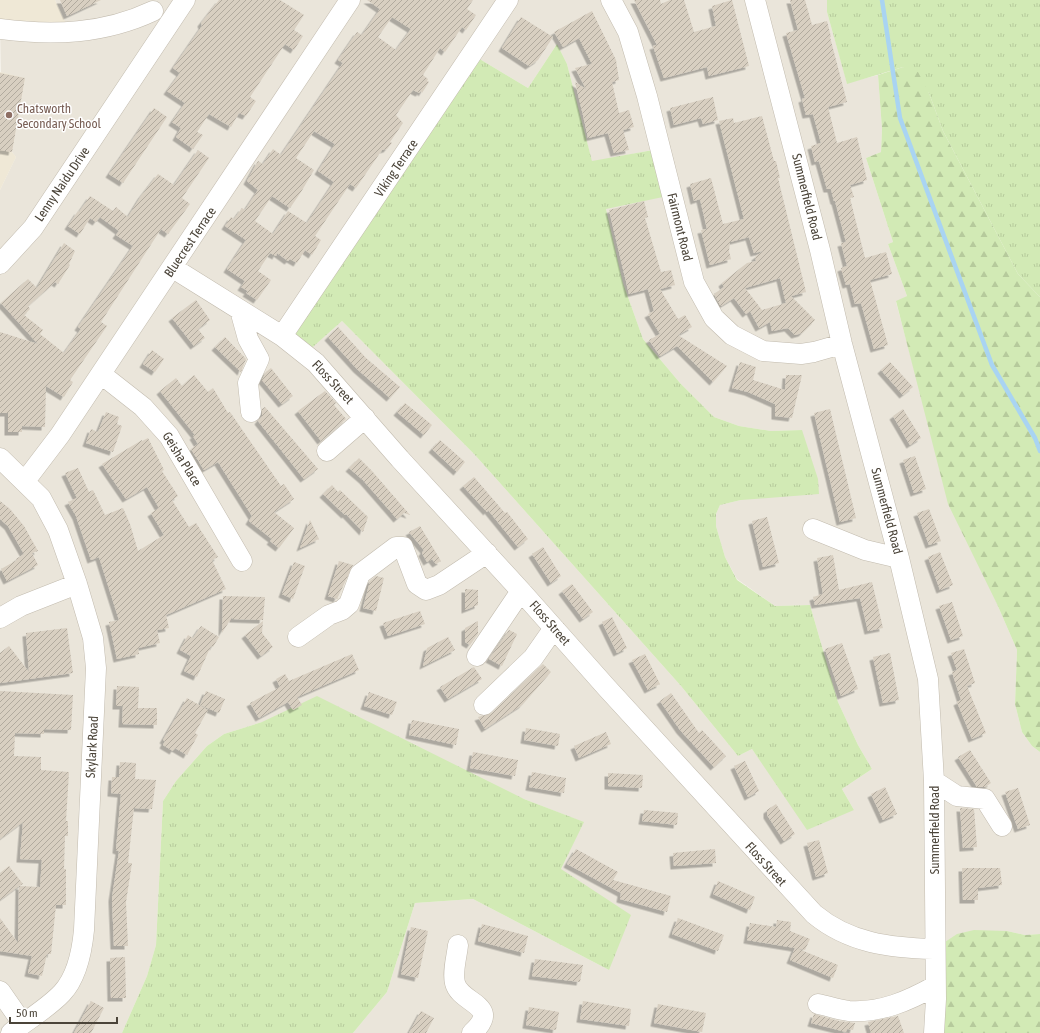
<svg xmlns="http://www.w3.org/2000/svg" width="1040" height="1033" viewBox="0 0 1040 1033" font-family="'Asap Condensed',sans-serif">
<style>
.residential{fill:#eae5da;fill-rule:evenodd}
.education{fill:#efe8d6}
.grass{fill:url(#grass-tufts)}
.forest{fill:url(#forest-firs)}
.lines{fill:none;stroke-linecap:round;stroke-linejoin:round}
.stream{stroke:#a9d4f2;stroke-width:4.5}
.building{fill:url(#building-hatch);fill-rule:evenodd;filter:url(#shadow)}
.minor-casing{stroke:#c2bbae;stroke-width:21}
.minor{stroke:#fff;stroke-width:20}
.education-dot{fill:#8d6e63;stroke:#fff;stroke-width:1.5}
.labels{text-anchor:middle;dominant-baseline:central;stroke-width:3;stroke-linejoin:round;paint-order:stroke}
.education-label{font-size:13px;fill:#785e54;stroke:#fff;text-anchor:start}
.street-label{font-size:13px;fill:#4b4439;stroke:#fff}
</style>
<defs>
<pattern id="grass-tufts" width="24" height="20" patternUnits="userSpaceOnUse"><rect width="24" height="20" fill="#d2eab5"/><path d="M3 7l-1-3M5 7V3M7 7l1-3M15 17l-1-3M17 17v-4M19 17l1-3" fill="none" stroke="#b6ca9c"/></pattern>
<pattern id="forest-firs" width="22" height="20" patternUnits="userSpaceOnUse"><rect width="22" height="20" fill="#d2eab5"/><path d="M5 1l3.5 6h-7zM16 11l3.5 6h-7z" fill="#b6ca9c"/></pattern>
<pattern id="building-hatch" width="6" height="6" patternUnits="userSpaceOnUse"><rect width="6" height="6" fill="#d8cfc1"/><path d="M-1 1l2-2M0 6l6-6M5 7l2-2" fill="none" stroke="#b1aa9e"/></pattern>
<filter id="shadow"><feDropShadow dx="-3.5" dy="3.5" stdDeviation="0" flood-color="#0004"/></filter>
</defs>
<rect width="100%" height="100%" fill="#f6f3ec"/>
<!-- residential -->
<path class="residential" d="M 55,0 L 827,0 L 827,12 L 847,83 L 878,75 L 882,129 L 881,152 L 866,158 L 893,242 L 888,244 L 907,296 L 896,302 L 922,399 L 997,604 L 1017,650 L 1015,704 L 1022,732 L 1032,746 L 1040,752 L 1040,934 L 1025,935 L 1007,931 L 935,1033 L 353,1033 L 387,992 L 415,903 L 473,899 L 609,970 L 561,869 L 583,822 L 524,799 L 262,722 L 224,734 L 207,746 L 176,781 L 163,801 L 156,945 L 147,976 L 122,1033 L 0,1033 L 0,190 L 16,157 L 12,152 L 25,78 L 1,73 L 0,22 L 65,20 ZM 557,44 L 567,64 L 592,162 L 652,150 L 606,209 L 623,283 L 643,339 L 680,383 L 714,417 L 739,426 L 771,431 L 802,430 L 741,500 L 720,505 L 716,514 L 716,526 L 725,557 L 737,579 L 775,606 L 810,605 L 838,702 L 858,745 L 872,769 L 842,789 L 854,810 L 773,778 L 752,749 L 738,756 L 681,686 L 475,455 L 342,321 L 306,352 L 473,55 L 528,88 Z"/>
<!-- education -->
<path class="education" d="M 0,0 L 55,0 L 65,21 L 61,27 L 0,22 Z
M 0,72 L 25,78 L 12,152 L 16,157 L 0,190 Z"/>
<!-- grass -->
<path class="grass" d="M 827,0 L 1040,0 L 1040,297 L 1018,274 L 943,131 L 929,93 L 903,67 L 847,84 L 827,12 Z
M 557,44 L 567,64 L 592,161 L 653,150 L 663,197 L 606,209 L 623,283 L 643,339 L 680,383 L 714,417 L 739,426 L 771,431 L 802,430 L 818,479 L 819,494 L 741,500 L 720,505 L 716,514 L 716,526 L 725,557 L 737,580 L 775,606 L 810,605 L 838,702 L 858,745 L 872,769 L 842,789 L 854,810 L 807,830 L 752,749 L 738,756 L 681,686 L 475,455 L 342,321 L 306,353 L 283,336 L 473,55 L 528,88 Z
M 317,696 L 524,799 L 584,822 L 561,869 L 631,915 L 609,970 L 473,899 L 415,903 L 387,992 L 353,1033 L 122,1033 L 147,976 L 156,945 L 163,801 L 176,781 L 207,746 L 224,734 L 262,722 Z"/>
<!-- forest -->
<path class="forest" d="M 903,67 L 918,72 L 929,93 L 943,131 L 1018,274 L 1040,297 L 1040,752 L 1032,746 L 1022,732 L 1015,704 L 1017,650 L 997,604 L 948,504 L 896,301 L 907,296 L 888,244 L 893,242 L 866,158 L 881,152 L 882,129 L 878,75 Z
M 974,930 L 1007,931 L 1025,935 L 1040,934 L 1040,1033 L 935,1033 L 936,948 L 957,934 Z"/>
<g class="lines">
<!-- stream -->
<path class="stream" d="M 882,0 L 900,118 L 992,365 L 1035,438 L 1040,451"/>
</g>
<!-- building -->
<path class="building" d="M 60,0 L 101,0 L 67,16 Z
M 219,0 L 280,0 L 304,15 L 294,30 L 303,36 L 294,50 L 285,44 L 250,97 L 256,101 L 246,116 L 239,113 L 231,127 L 209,114 L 197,132 L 203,135 L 193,149 L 176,137 L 181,128 L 172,122 L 185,103 L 167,91 L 180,73 L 173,68 L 202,26 L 201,23 Z
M 367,0 L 473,0 L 467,9 L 476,15 L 466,30 L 462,27 L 445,52 L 440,48 L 423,75 L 428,79 L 427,81 L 429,82 L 422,93 L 421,91 L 419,93 L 413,90 L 396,115 L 403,123 L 390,142 L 392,143 L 387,149 L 382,150 L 356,188 L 350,184 L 315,236 L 321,240 L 312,255 L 305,250 L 297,263 L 290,259 L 288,261 L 277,253 L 276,256 L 270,253 L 258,271 L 271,280 L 257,300 L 246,293 L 248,291 L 241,287 L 245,281 L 227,269 L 246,240 L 225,226 L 231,217 L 234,219 L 242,208 L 245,210 L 258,190 L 247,181 L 258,161 L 263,164 L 273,149 L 281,155 L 343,63 L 338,60 L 357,32 L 362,35 L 380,9 ZM 392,17 L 411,29 L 396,50 L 378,37 ZM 314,131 L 335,144 L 318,171 L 334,182 L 307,223 L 288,211 L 273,234 L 255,221 L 272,196 L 290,208 L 301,192 L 314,170 L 296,158 Z
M 634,0 L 660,0 L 661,4 L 670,0 L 684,0 L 694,32 L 716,26 L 712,6 L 732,0 L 749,66 L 709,76 L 707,67 L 664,78 L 653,46 L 657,45 Z
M 790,0 L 805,0 L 812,25 L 827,21 L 831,37 L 830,37 L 847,102 L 828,107 L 837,143 L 857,137 L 867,180 L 850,185 L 854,197 L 850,198 L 865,258 L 886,252 L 892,274 L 870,280 L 888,345 L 874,349 L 861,303 L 855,304 L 850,284 L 846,285 L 841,268 L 847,266 L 841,243 L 846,242 L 835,201 L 834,201 L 831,189 L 827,189 L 819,161 L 815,162 L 811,146 L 821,143 L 813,114 L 806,115 L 802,99 L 805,98 L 786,33 L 798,30 Z
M 592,11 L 616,60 L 619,80 L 612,82 L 619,113 L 629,110 L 634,127 L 623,130 L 629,150 L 614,153 L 608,133 L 588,138 L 583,115 L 575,82 L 586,89 L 575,68 L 592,64 L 579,38 L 563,47 L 554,32 Z
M 521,17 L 553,37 L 538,60 L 529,66 L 502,48 Z
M 0,73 L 25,78 L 12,152 L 0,150 Z
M 713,97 L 718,120 L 703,124 L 701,118 L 674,125 L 670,108 Z
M 154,108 L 167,117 L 123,183 L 109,174 Z
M 762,116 L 774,161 L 776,161 L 780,178 L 778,178 L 806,292 L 791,296 L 815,320 L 802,333 L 795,335 L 788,328 L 772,331 L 770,322 L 759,328 L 750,311 L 746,314 L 734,298 L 721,306 L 720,305 L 714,294 L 724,287 L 722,283 L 747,263 L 756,261 L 755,257 L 763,251 L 754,253 L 749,237 L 730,242 L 729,251 L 731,259 L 710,265 L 701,230 L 707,229 L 700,199 L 694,201 L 690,184 L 711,178 L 723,224 L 744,219 L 719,121 L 733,118 L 734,123 ZM 780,278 L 786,303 L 762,310 L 745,288 Z
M 198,150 L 209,158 L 182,198 L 190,204 L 168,234 L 161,229 L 101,322 L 107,326 L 70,380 L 73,382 L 64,397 L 46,386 L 45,427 L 22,426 L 22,432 L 8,432 L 8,413 L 0,413 L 0,332 L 38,344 L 1,303 L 28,279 L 37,288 L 64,243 L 75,251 L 69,264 L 70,265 L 58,284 L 55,282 L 28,306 L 30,309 L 24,315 L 43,330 L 40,334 L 64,353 L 81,329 L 78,327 L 133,246 L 116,235 L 119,231 L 100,217 L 96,222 L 90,218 L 80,234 L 68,226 L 78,211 L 79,212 L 90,196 L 113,211 L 116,207 L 128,217 L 141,196 L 158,174 L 174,185 Z
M 644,201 L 648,217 L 645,218 L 661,272 L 671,270 L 675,285 L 660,289 L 678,319 L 685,315 L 692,327 L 678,335 L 727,366 L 713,382 L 677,346 L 660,356 L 649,340 L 660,334 L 648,314 L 654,311 L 648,289 L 629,294 L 609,210 Z
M 196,300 L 210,320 L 198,329 L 205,338 L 194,346 L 172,318 Z
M 338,327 L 366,358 L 400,387 L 390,398 L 357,369 L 328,337 Z
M 225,337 L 246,359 L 241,372 L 215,347 Z
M 152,350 L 164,359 L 155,372 L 143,364 Z
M 740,362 L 756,367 L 753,380 L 785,390 L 786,375 L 802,375 L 792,418 L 775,416 L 775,404 L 748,392 L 732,388 Z
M 890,362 L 913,387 L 903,395 L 881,370 Z
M 271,368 L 293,396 L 282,404 L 262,380 L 266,372 Z
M 194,375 L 208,392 L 213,388 L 228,413 L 230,412 L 281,486 L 284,484 L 294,499 L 274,512 L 294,528 L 279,548 L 270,541 L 272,539 L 249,521 L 252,516 L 218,462 L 204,470 L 191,449 L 198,444 L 193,436 L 195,435 L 160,391 L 176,378 L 182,386 Z
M 325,391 L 336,403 L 334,405 L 346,419 L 321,441 L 298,411 Z
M 405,403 L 432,425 L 424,435 L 397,412 Z
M 265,407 L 318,469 L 304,479 L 258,421 L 262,416 L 262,409 Z
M 830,409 L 856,518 L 840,522 L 814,413 Z
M 903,409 L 921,438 L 910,445 L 893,416 Z
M 106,412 L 119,417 L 117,424 L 122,426 L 113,452 L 86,443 L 91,429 L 98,432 Z
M 148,438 L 164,470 L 162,471 L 178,496 L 172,500 L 189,527 L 196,523 L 218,557 L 212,560 L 226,589 L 166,615 L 169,628 L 157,630 L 160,643 L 138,648 L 139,654 L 117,659 L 109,622 L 119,620 L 99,557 L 91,560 L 76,516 L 68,502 L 77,498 L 65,473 L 78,468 L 89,492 L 93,490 L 105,515 L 123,508 L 130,524 L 138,551 L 164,535 L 151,513 L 159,508 L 147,487 L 126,499 L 102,464 L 142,440 L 142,441 Z
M 440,440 L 465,462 L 457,472 L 432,449 Z
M 915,456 L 926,489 L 914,493 L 903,460 Z
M 359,458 L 372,471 L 410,515 L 404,513 L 397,519 L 363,480 L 349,468 Z
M 474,477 L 505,513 L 507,512 L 528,539 L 518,547 L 488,510 L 487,512 L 463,486 Z
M 332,485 L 338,492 L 340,490 L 368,517 L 363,532 L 346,514 L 345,515 L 323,494 Z
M 0,501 L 10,509 L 24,526 L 38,551 L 32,553 L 38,565 L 7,581 L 1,569 L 17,560 L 16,559 L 24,554 L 8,526 L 0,519 Z
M 929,509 L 941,541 L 929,545 L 917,513 Z
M 767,517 L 779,563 L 763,567 L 752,521 Z
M 310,520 L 319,539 L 300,548 Z
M 420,526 L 441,561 L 436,564 L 432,559 L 427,562 L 422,553 L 424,550 L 409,532 Z
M 543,547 L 561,576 L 551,583 L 532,554 Z
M 940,552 L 953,585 L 940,590 L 928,557 Z
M 833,555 L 839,590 L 872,582 L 883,628 L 868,631 L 860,598 L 815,605 L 813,597 L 823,594 L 817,558 Z
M 339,561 L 353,565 L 337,599 L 328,596 Z
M 294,562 L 305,566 L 293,599 L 282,594 Z
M 376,576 L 384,578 L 376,611 L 363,608 L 370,581 Z
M 572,584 L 593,612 L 583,619 L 562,591 Z
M 465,589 L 478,590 L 478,605 L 465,610 Z
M 223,596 L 265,597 L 263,620 L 233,619 L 232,617 L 222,633 Z
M 952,602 L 963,636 L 951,640 L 939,606 Z
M 420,611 L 425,624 L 388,636 L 383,623 Z
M 612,617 L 627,648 L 617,653 L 602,622 Z
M 263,621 L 262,633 L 273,647 L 261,656 L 245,635 Z
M 478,621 L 478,634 L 470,645 L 465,642 L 465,628 Z
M 201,626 L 219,637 L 213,647 L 211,646 L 197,677 L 184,671 L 191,656 L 180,650 L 188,635 L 193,638 Z
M 67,628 L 73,673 L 0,683 L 0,653 L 9,646 L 29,672 L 26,633 Z
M 509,630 L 517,634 L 502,666 L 489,659 Z
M 448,637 L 455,650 L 423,666 L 427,648 Z
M 842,643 L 858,689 L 841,696 L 825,649 Z
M 964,649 L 975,683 L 967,686 L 986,733 L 972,739 L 957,702 L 961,700 L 952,672 L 957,670 L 951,653 Z
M 890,653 L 899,700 L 883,703 L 873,657 Z
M 352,654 L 359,670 L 297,697 L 302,705 L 293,710 L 288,702 L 259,718 L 250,703 L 280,687 L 276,679 L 285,674 L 289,681 Z
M 645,654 L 660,684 L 648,690 L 632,660 Z
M 543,664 L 551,672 L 522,705 L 485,729 L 478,717 L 492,713 Z
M 474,667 L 482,679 L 448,699 L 440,687 Z
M 117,686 L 139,687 L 138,708 L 157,708 L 157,725 L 122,724 L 123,706 L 116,706 Z
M 0,691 L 73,695 L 71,730 L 44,729 L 44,734 L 15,733 L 14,756 L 41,757 L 41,770 L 69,772 L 66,821 L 68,821 L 68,836 L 65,836 L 64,869 L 66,869 L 66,905 L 56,905 L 51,954 L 47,954 L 42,976 L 28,973 L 32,956 L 0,951 L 0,918 L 18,943 L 19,886 L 0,900 L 0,873 L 9,866 L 23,884 L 19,886 L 40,887 L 42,860 L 20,859 L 23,822 L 0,839 Z
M 206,691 L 225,699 L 219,713 L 200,705 Z
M 369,692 L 397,702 L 392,715 L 364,706 Z
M 671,693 L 699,733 L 702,730 L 726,756 L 714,767 L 680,730 L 660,701 Z
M 187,698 L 208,710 L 195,733 L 198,735 L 187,755 L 175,748 L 173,751 L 163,745 L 165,741 L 163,740 Z
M 412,720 L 459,729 L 456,745 L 409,735 Z
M 526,728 L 560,734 L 558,746 L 524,740 Z
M 606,732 L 611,744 L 579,758 L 574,746 Z
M 970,750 L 991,783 L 985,787 L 977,787 L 958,757 Z
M 473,752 L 518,760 L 515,776 L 470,768 Z
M 745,761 L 759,791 L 748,797 L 734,766 Z
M 120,762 L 136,763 L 135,779 L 156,780 L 152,809 L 134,808 L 128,863 L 132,863 L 126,902 L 128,946 L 114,946 L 112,898 L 119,851 L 116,850 L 121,794 L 111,793 L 112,777 L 119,777 Z
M 532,772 L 566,778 L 564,793 L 529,787 Z
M 608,773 L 643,775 L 642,788 L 608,786 Z
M 885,787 L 897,814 L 883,820 L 871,794 Z
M 1018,788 L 1030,825 L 1018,829 L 1005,792 Z
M 776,804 L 795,834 L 784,841 L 767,815 L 767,810 Z
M 960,808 L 974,809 L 977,847 L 963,848 Z
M 644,810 L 678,813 L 677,825 L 642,821 Z
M 819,840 L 828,873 L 816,877 L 807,843 Z
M 576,849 L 618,872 L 613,880 L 671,896 L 667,912 L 620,899 L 621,893 L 567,864 Z
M 715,849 L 716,863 L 674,866 L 673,853 Z
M 962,868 L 1000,868 L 1002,885 L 978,888 L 978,900 L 963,900 Z
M 718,881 L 755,897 L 750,910 L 713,894 Z
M 678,918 L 724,935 L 718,951 L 672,934 Z
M 777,920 L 791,922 L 790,931 L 810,939 L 805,950 L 796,948 L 838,965 L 833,978 L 790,960 L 795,948 L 747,940 L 750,923 L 776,927 Z
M 482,924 L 528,936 L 524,953 L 478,941 Z
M 411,927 L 428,931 L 418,978 L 401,974 Z
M 125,957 L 126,998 L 111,998 L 110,958 Z
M 535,959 L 583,965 L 580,982 L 532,976 Z
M 91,1001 L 104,1008 L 91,1033 L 74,1033 Z
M 583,1001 L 631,1009 L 629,1026 L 580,1019 Z
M 658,1004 L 706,1013 L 702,1032 L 654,1023 Z
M 529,1007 L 559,1012 L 556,1030 L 526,1025 Z
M 421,1011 L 434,1018 L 426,1033 L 409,1033 Z
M 814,1014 L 839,1021 L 855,1023 L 853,1030 L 847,1029 L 846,1032 L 811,1023 Z
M 898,1016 L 904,1033 L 871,1033 L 868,1022 Z"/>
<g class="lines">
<defs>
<path id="minor" d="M 611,0 L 628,32 L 647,96 L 694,282 L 714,318 L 732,335 L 763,351 L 801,354 L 814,352 L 842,344
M 755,0 L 820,250 L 842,344 L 899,558 L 928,679 L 934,781 L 936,999 L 934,1033
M 0,29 C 53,36 104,34 153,11
M 0,264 L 33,228 L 185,0
M 173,268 L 282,336 L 316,363 L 400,459 L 521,591 L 607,688 L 814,914 C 849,943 890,948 934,949
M 240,310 L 248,339 L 259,359 L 248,383 L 251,412
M 282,336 L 508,0
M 101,374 L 143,407 L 169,436 L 242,561
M 327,451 L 365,418
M 0,458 L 41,498 L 58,530 L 77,584 L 93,638 L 96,668 L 84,930 C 82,951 77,977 62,993 C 48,1008 27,1020 11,1033
M 25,481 L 60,435 L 350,0
M 813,529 L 865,550 L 899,558
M 0,618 L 21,606 L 77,584
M 298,637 L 329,615 L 342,610 L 349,604 L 360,574 L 396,547 L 403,547 L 417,584 L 426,590 L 439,585 L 487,553
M 477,656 L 521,591
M 484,705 L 533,658 L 554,628
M 934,781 L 957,796 L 985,799 L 1002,826
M 458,945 C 457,956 452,972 455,983 C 460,1004 503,1005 472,1033
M 0,991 L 23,1024
M 818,1004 C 828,1006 839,1010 849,1011 C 881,1013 908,1001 935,986"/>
</defs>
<!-- minor casing -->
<use href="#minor" class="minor-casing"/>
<!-- minor -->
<use href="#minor" class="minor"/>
</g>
<!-- markers -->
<circle class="education-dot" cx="9" cy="115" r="4"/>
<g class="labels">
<!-- education labels -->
<g class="education-label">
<text x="17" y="108">Chatsworth<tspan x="17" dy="15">Secondary School</tspan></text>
</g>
<!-- street labels -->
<g class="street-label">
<text transform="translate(396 168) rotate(-56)">Viking Terrace</text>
<text transform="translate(62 184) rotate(-56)">Lenny Naidu Drive</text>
<text transform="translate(807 197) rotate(76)">Summerfield Road</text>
<text transform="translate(680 227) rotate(76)">Fairmont Road</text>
<text transform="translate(190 242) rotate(-56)">Bluecrest Terrace</text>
<text transform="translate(333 382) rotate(47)">Floss Street</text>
<text transform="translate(182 459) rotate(58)">Geisha Place</text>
<text transform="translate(887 511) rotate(75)">Summerfield Road</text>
<text transform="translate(550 623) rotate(49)">Floss Street</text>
<text transform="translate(92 747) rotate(-87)">Skylark Road</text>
<text transform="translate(934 830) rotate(-90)">Summerfield Road</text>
<text transform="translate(766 864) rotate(48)">Floss Street</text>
</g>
</g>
<!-- scale -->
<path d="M10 1017v6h107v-6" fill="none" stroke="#4b4439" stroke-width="2"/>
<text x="16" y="1017" font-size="12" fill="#4b4439" stroke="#ffffff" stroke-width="3" paint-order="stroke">50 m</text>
</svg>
